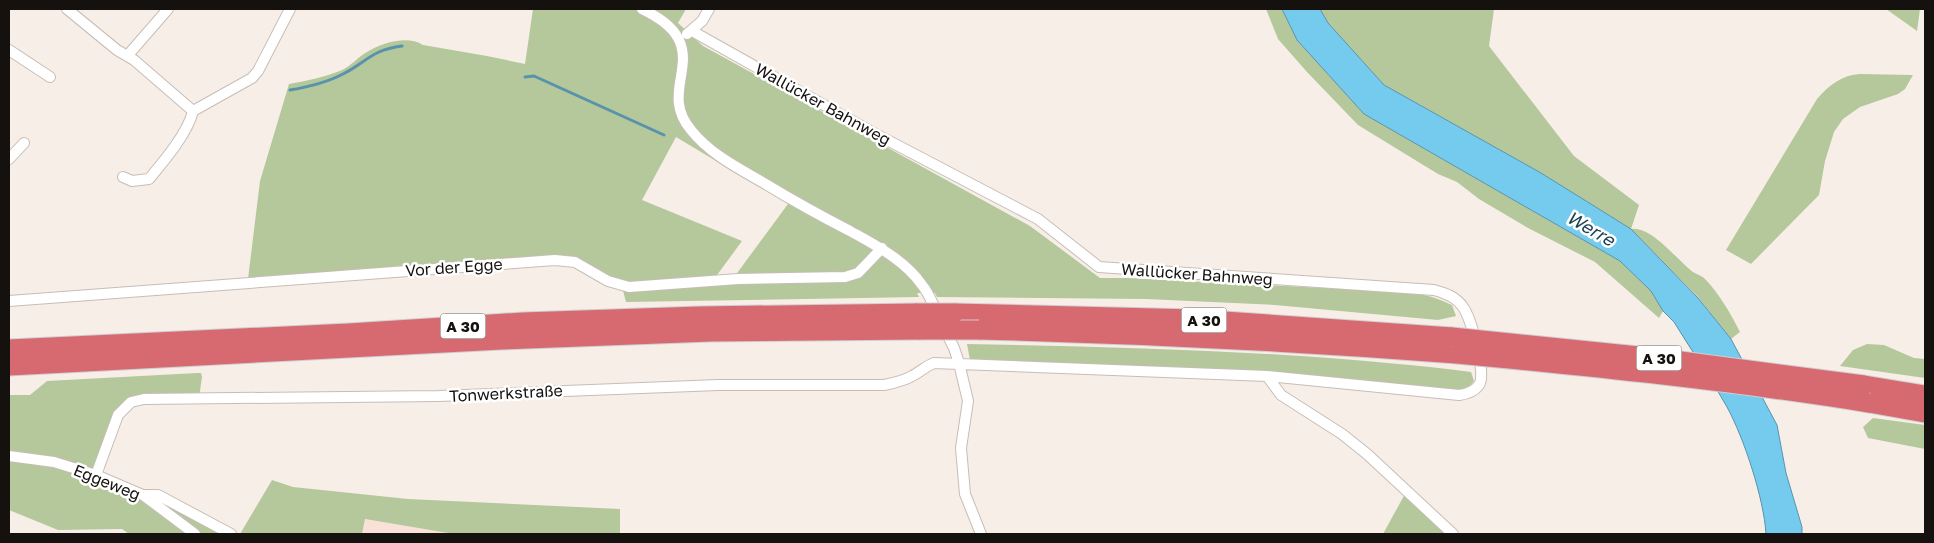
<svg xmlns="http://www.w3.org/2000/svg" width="1934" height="543" viewBox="0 0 1934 543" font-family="'Golos Text',sans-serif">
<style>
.commercial{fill:#fae1d8}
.green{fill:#b4c89c;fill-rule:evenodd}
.water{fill:#75cbee;stroke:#5893ab}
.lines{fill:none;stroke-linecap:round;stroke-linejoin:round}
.stream{stroke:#5893ab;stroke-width:3}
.street-casing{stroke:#c7bdb7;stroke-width:12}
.highway-casing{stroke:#d0cfcf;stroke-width:21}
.street{stroke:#fff;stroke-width:10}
.highway{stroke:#d76971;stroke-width:19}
.highway-bridge-casing{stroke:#d0cfcf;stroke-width:21;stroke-linecap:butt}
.highway-bridge{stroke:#d76971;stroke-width:19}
.labels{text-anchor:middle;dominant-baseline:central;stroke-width:5;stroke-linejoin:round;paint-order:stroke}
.shield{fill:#fff;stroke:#5a5857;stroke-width:1}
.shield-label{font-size:15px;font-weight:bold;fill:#14110f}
.street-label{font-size:16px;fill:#14110f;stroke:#fff}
.water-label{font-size:18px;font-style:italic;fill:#183f4e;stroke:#fff}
</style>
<rect width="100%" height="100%" fill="#f8eee8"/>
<!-- commercial -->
<path class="commercial" d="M 365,519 L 454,534 L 362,534 Z"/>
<!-- green -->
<path class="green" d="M 533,9 L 686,9 L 678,23 L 703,46 L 1030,226 L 1100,278 L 1127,278 L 1402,292 C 1423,294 1433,296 1452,305 L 1456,316 L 1438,320 L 1275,305 L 1146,299 L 937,297 L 935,293 L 917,293 L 919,297 L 626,302 L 621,283 L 576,259 L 248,279 L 260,181 L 289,84 C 307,81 325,77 342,70 C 351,66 358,57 367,52 C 382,43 407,35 423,45 L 487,56 L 525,64 ZM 676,137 L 788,204 L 729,284 L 709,286 L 742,241 L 642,200 Z
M 1266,9 L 1282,9 L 1297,40 L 1364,114 L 1620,261 L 1651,291 L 1663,311 L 1659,318 L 1595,262 L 1528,228 L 1479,199 L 1457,182 L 1438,174 L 1358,125 L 1307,72 L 1278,39 Z
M 1320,9 L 1494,9 L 1489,46 L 1574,156 L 1639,205 L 1631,229 C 1651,225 1678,261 1693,272 C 1698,275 1703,276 1706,280 C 1720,295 1731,314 1740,332 L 1731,339 L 1698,297 L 1631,229 L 1541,173 L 1384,85 L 1328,23 Z
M 1886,9 L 1920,9 L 1917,31 Z
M 1860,74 L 1913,75 L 1905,89 L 1898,94 L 1860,107 L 1843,119 L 1834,132 L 1825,161 L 1819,195 L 1751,264 L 1726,250 L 1817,99 C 1829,85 1842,75 1860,74 Z
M 967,344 C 1083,346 1199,349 1316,357 C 1367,361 1419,365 1471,372 L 1474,381 L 1466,390 L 1458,392 L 970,360 Z
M 1867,344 L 1884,345 L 1914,358 L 1925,359 L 1925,378 L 1840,366 L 1853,350 Z
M 197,373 L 201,373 L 202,377 L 199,398 C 186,398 138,396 129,399 C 109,407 103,457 97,476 L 156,496 L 229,534 L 129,534 L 122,529 L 58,530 L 9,510 L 9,395 L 30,395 L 47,381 Z
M 1873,418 L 1925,425 L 1925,449 L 1868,438 L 1863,427 Z
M 272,480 L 293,487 L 408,499 L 620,509 L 620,534 L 454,534 L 365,519 L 362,534 L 240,534 Z
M 1406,492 L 1449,534 L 1383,534 Z"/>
<!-- water -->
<path class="water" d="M 1282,9 L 1320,9 L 1328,23 L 1384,85 L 1541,173 L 1631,229 L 1698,298 L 1731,339 L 1777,425 L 1786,473 L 1802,527 L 1802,534 L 1766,534 C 1764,499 1744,438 1727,407 C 1711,378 1691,350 1674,322 L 1663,311 L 1651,291 L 1620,261 L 1364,114 L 1297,40 Z"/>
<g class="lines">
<!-- stream -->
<path class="stream" d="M 525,77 L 534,76 L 664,135
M 290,90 C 308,87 326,83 343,74 C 367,62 371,50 402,46"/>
<defs>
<path id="street" d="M 67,9 L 117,50 L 134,60 L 193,111
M 642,9 C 656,16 672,25 679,40 C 693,70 663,97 691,130 C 710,154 738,168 764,183 C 792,200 821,216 850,231 C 875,245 905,260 922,285 C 929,293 933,305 938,315
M 687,34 L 702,21 L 709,9
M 9,50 L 50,77
M 128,55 L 168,9
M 193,111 L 252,78 L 258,71 L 290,9
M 9,159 L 24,143
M 123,177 L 132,181 L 149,179 C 164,161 188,133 193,111
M 9,301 L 555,260 L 575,262 L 608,281 L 629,287 L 738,279 L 845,277 L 858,273 L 882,248
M 944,328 L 954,348 L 959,363 L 968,401 L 961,448 L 965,494 L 981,534
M 1267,376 L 1281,395 L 1342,434 L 1367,454 L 1453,534
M 9,456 L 54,462 L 96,475 L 143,495 L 195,534
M 96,475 L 118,415 L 131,402 L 144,399 L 439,396 L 718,385 L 884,385 C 894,383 904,381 912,376 C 920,372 926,366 934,363 L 1267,376 L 1459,395 C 1467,394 1474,392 1479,385 C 1487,374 1471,318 1463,307 C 1456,297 1446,293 1434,290 L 1099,267 L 1038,219 L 872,132 L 692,31
M 143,495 L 158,495 L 231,534"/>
<path id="highway" d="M 954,313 L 1195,319 L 1452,337
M 979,330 C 1139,334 1298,342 1457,354
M 9,349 L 349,333 L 523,322 L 699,316 L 917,313
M 9,366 L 501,340 L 710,332 L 920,330
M 1864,385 L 1925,395
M 1869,403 L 1925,413"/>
</defs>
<!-- street casing -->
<use href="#street" class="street-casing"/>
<!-- highway casing -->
<use href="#highway" class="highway-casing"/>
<!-- street -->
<use href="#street" class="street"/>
<!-- highway -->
<use href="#highway" class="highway"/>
<defs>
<path id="highway-bridge" d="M 917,313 L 954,313
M 920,330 L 979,330
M 1452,337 L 1658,358 L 1864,385
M 1457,354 C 1594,367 1732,381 1869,403"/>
</defs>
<!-- highway-bridge casing -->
<use href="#highway-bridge" class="highway-bridge-casing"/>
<!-- highway-bridge -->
<use href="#highway-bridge" class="highway-bridge"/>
</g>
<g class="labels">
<!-- shield labels -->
<g class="shield">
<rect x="1181.5" y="307.5" width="45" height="25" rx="4"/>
<rect x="440.5" y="313.5" width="45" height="25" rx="4"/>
<rect x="1636.5" y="345.5" width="45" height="25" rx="4"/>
</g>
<g class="shield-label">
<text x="1204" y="320">A 30</text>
<text x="463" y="326">A 30</text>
<text x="1659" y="358">A 30</text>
</g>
<!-- street labels -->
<g class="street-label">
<text transform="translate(823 104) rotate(29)">Wallücker Bahnweg</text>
<text transform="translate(454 267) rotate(-4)">Vor der Egge</text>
<text transform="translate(1197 274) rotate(4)">Wallücker Bahnweg</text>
<text transform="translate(506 393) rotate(-3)">Tonwerkstraße</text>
<text transform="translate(107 482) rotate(22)">Eggeweg</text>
</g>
<!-- water labels -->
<g class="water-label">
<text transform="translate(1591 228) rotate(30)">Werre</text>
</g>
</g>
<!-- border -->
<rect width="1934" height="543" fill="none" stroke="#14110f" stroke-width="20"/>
</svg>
